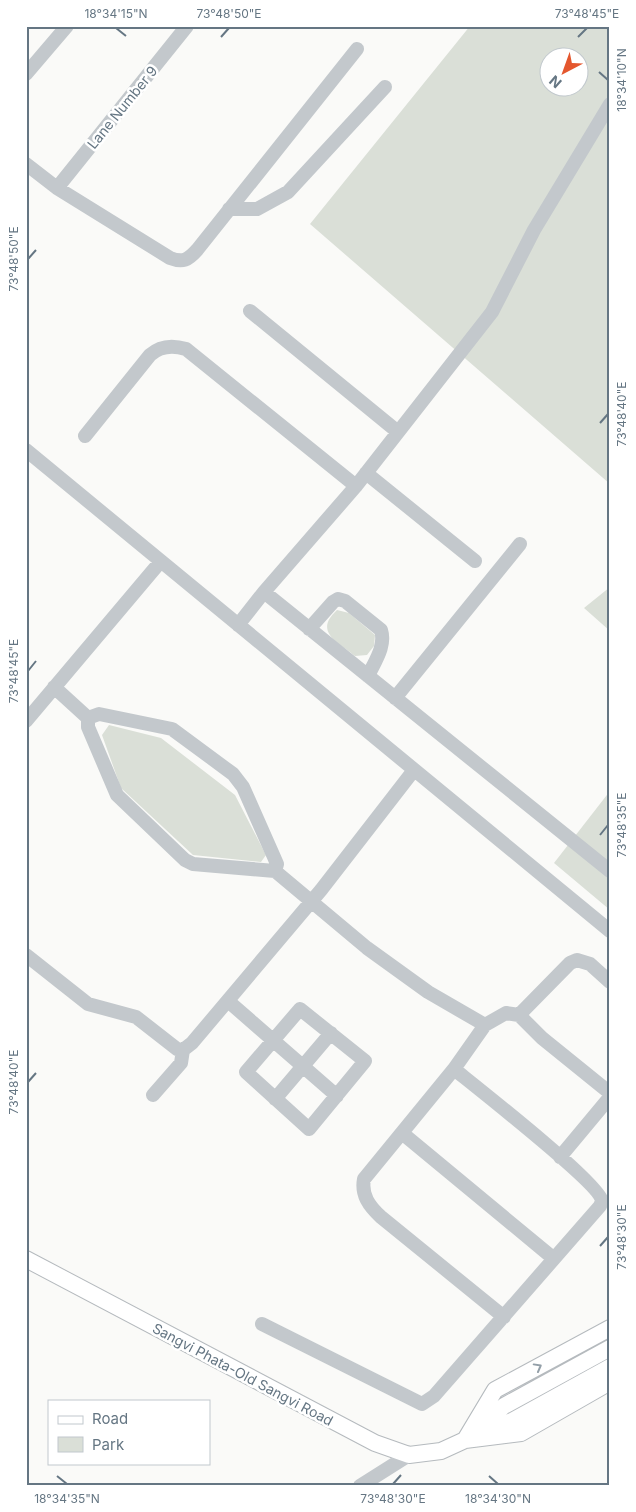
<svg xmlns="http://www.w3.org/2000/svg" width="636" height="1512" viewBox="0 0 636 1512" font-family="Inter,sans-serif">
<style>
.green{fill:#dadfd7;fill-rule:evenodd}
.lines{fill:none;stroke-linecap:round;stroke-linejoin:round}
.major-casing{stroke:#b5babe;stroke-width:18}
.minor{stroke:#c3c8cc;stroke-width:14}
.major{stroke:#fff;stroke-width:16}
.oneway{stroke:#939fa8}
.ticks{fill:none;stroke:#657683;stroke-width:2}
.labels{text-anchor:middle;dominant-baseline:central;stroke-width:5;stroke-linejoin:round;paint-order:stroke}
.street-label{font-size:14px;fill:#657683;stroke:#fff}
.neatline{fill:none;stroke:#657683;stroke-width:2}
.ticks-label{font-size:12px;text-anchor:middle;fill:#657683}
</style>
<rect width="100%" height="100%" fill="#fafaf8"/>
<!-- green -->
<path class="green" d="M 470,26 L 610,26 L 610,484 L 310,224 ZM 548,58 L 578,58 L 578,88 L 548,88 Z
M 610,587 L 610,631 L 584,608 Z
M 337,610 L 349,613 L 375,635 L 374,646 L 367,655 L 355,656 C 338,642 313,632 337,610 Z
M 109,725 L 161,738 L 235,795 L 266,855 L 261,862 L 193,855 L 121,788 L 102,735 Z
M 610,791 L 610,910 L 554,863 Z"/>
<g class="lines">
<defs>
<path id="major" d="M 26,1259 L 375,1443 L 409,1455 L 441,1451 L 465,1440 L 521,1433 L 610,1382
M 478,1428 L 504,1406 L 610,1348
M 486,1431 L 512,1421 L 610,1367
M 465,1440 L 495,1390 L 610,1328"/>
</defs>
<!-- major casing -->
<use href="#major" class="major-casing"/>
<!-- minor -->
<path class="minor" d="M 26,74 L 67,26
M 26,164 L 57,188 L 170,258 C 183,263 188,260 197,250 L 357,49
M 57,188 L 187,26
M 229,209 L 257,209 L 288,192 L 385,87
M 250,311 L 398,432
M 85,436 L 150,355 C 160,346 173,345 186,349 L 356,486
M 26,450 L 610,931
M 366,473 L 475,561
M 264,592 L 356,486 L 492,312 L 534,230 L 610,104
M 238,625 L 264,592 L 610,871
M 309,629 L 333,602 L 338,599 L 345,601 L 381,630 C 386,646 375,661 368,676
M 54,687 L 88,718 L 88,727 L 117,795 L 185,860 L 193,864 L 275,871 L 367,948 L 428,992 L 485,1025 L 506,1013 L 519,1015 L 570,963 L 577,960 L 590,964 L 610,982
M 395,698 L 520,544
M 88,718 L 99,714 L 172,729 L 233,774 L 243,787 L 274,857 L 277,864 L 275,871
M 26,721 L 161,561
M 26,955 L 88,1004 L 136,1017 L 177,1049 L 183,1050 L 192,1043 L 321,890 L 414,770
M 228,1001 L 337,1096
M 300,1009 L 365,1061 L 309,1129 L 246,1072 Z
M 519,1015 L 542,1038 L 610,1093
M 454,1069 L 364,1179 C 361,1195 369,1206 381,1217 L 504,1317
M 153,1095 L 181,1063 L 183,1050
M 275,1099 L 331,1033
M 402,1133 L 553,1258
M 560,1157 L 610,1097
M 262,1324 L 422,1404 L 434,1396 L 600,1206 L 602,1201 C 600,1184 475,1086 454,1069 L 485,1025
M 360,1486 L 409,1455"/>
<!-- major -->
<use href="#major" class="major"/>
</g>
<!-- one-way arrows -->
<defs><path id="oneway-chevron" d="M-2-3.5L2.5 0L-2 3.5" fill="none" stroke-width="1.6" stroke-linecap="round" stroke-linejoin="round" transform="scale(1.25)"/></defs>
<use class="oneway" href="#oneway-chevron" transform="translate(538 1367) rotate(-29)"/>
<!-- ticks -->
<path class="ticks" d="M 116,28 L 126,36M 221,37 L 229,28M 578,37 L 587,28M 599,72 L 608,80M 28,259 L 36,250M 600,423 L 608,414M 28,671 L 36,661M 600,835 L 608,825M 28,1082 L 36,1073M 600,1246 L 608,1237M 57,1476 L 67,1484M 489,1476 L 498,1484M 393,1484 L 401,1475"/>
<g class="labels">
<!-- street labels -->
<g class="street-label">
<text transform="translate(122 107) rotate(-51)">Lane Number 9</text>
<text transform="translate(243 1374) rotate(28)">Sangvi Phata-Old Sangvi Road</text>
</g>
</g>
<!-- border -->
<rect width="636" height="1512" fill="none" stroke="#ffffff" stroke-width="55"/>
<!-- legend -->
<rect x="48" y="1400" width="162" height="65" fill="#ffffff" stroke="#c1c8cd"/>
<rect x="58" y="1416" width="25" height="8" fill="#ffffff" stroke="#c1c8cd"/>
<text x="92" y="1424" font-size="15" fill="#657683">Road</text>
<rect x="58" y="1437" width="25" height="15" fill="#dadfd7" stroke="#c1c8cd"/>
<text x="92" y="1450" font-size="15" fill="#657683">Park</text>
<!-- north arrow -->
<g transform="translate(564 72) rotate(221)"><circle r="24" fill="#ffffff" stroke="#c1c8cd"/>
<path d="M0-4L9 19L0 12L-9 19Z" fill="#e4572e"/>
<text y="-8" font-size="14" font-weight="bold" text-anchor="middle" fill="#657683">N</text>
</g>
<rect x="28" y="28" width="580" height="1456" class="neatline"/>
<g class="ticks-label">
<text x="116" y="18">18°34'15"N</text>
<text x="229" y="18">73°48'50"E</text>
<text x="587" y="18">73°48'45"E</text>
<text transform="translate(622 80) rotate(-90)" y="4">18°34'10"N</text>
<text transform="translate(14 259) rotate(-90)" y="4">73°48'50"E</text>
<text transform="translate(622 414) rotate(-90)" y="4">73°48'40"E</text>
<text transform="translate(14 671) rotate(-90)" y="4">73°48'45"E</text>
<text transform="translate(622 825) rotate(-90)" y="4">73°48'35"E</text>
<text transform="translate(14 1082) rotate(-90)" y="4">73°48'40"E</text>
<text transform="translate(622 1237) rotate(-90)" y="4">73°48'30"E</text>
<text x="67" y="1503">18°34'35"N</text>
<text x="393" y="1503">73°48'30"E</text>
<text x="498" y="1503">18°34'30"N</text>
</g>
</svg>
